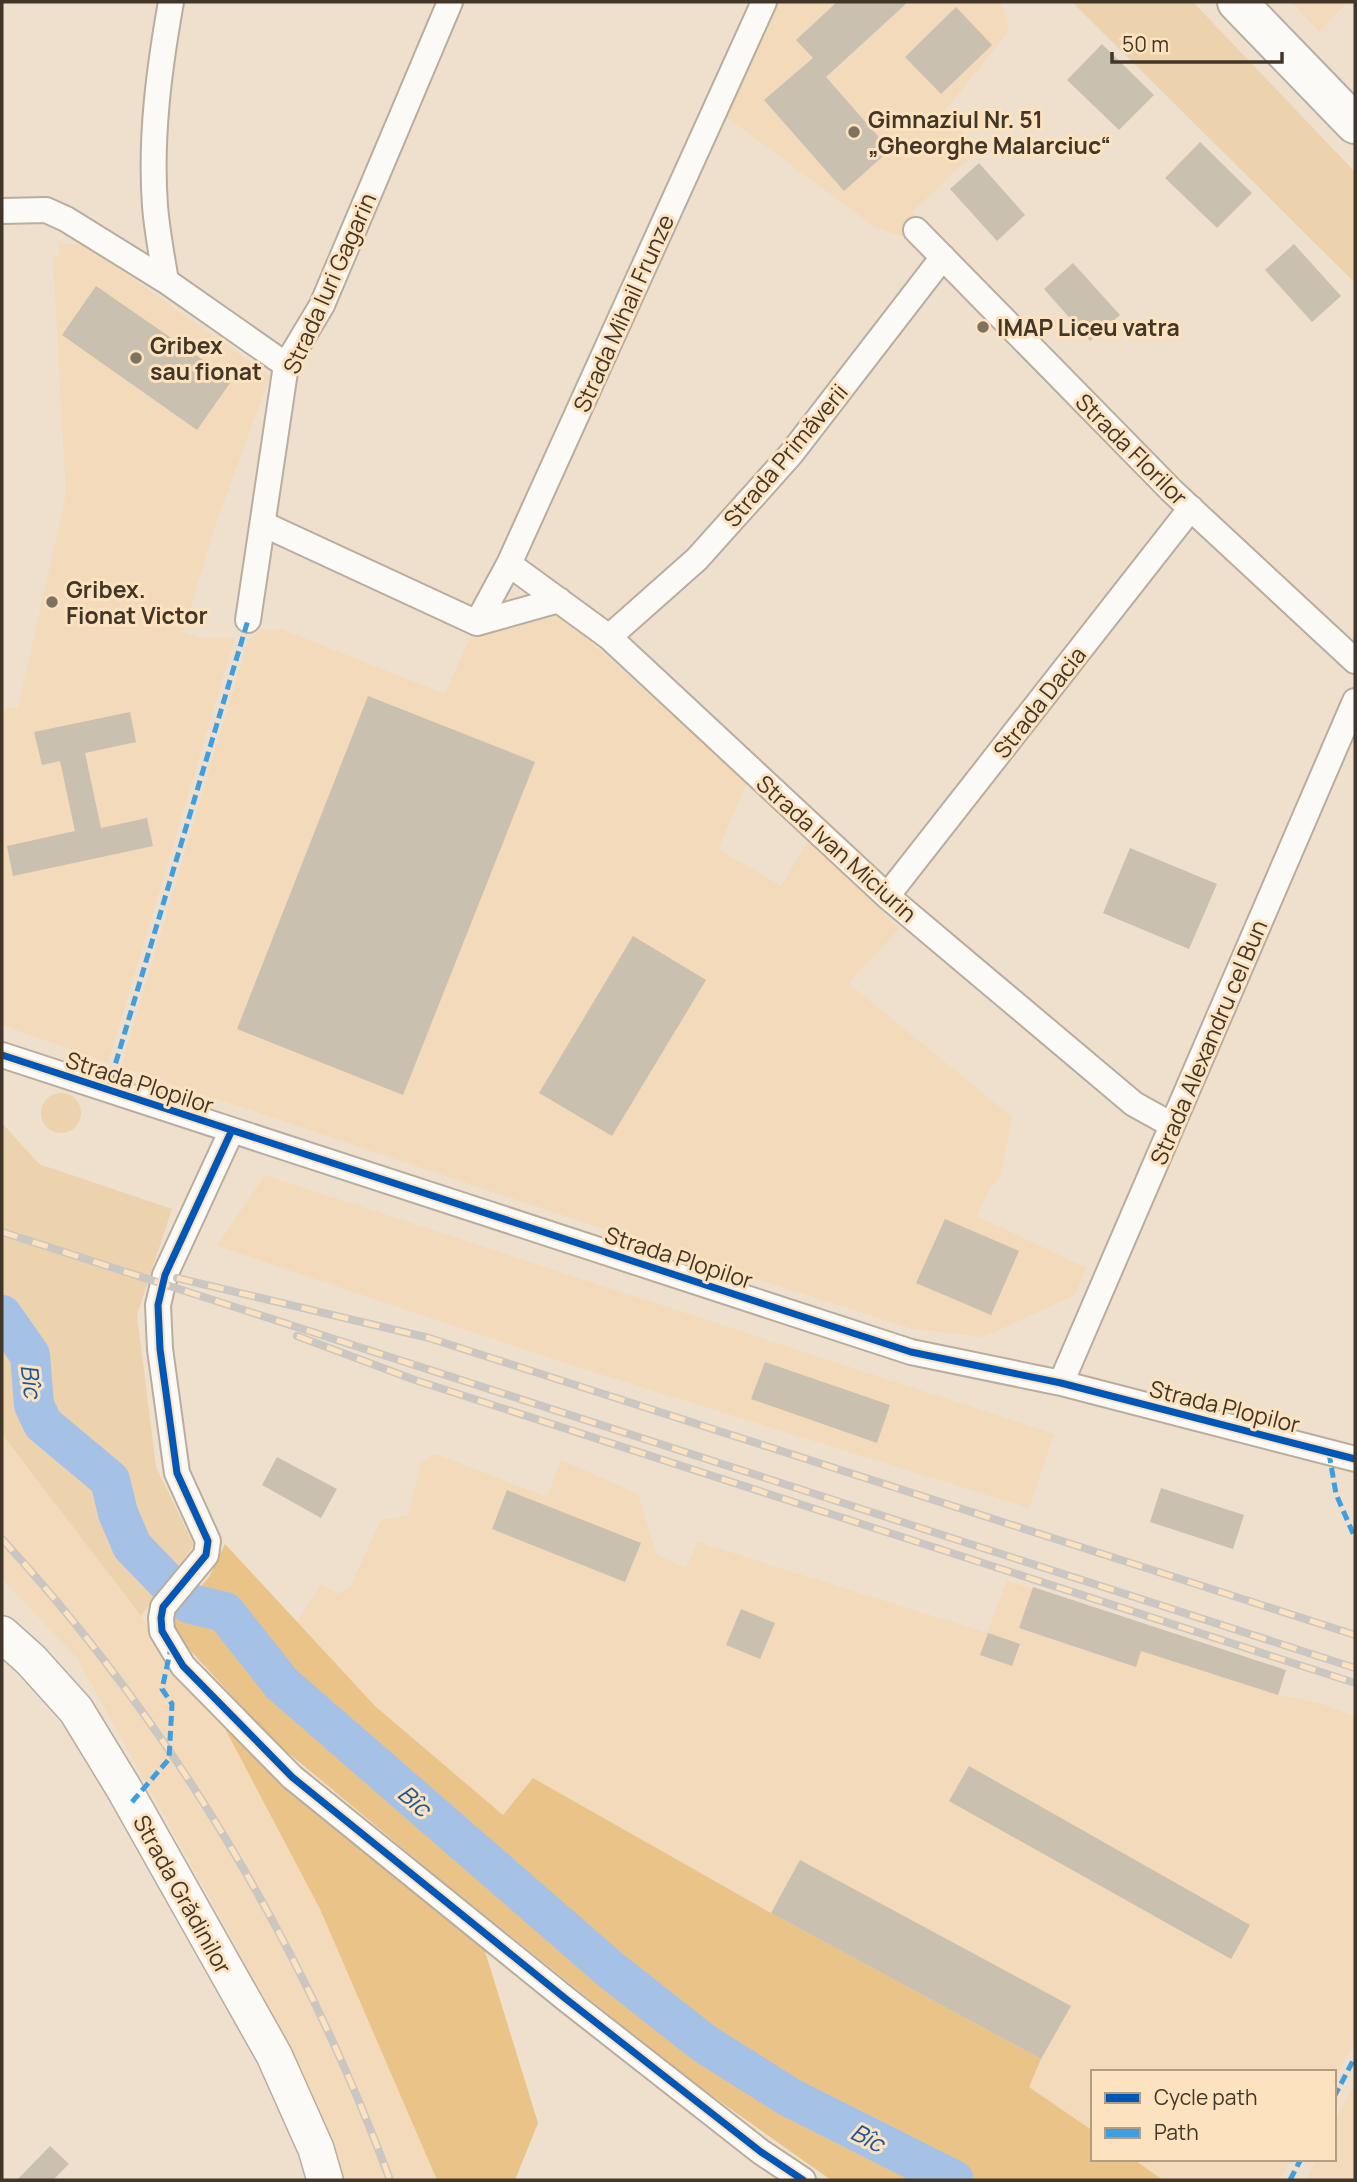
<svg xmlns="http://www.w3.org/2000/svg" width="1357" height="2182" viewBox="0 0 1357 2182" font-family="Manrope,sans-serif">
<style>
.built{fill:#f2daba}
.green{fill:#ecd2ad}
.forest{fill:#eac388}
.lines{fill:none;stroke-linecap:round;stroke-linejoin:round}
.river{stroke:#a5c2e6;stroke-width:40}
.building{fill:#c9c0af}
.street-casing{stroke:#b8ad9e;stroke-width:28}
.secondary-casing{stroke:#b8ad9e;stroke-width:38}
.highway-casing{stroke:#b8ad9e;stroke-width:42}
.street{stroke:#fcfaf7;stroke-width:24}
.secondary{stroke:#fcfaf7;stroke-width:35}
.highway{stroke:#fcfaf7;stroke-width:38}
.rail-casing{stroke:#cac6c2;stroke-width:8}
.rail{stroke:#fce2be;stroke-width:5;stroke-dasharray:16;stroke-linecap:butt}
.quiet{stroke:#3f9ee0;stroke-width:5;stroke-dasharray:10 5;stroke-linecap:butt}
.cycleway-casing{stroke:#fce2be;stroke-width:11}
.cycleway{stroke:#0057b8;stroke-width:7}
.poi-dot{fill:#7e7261;stroke:#fce2be;stroke-width:2.5}
.labels{text-anchor:middle;dominant-baseline:central;stroke-width:6;stroke-linejoin:round;paint-order:stroke}
.poi-label{font-size:23px;font-weight:bold;fill:#413628;stroke:#fce2be;text-anchor:start}
.street-label{font-size:23px;fill:#413628;stroke:#fce2be}
.water-label{font-size:24px;font-style:italic;fill:#1d569a;stroke:#fce2be}
</style>
<rect width="100%" height="100%" fill="#eee0cc"/>
<!-- built -->
<path class="built" d="M 775,2 L 1002,2 L 1009,31 L 942,114 L 980,148 L 912,212 L 923,224 L 907,238 L 875,227 L 725,116 Z
M 1292,2 L 1348,2 L 1319,32 Z
M 59,243 L 85,245 L 270,376 L 215,526 L 183,632 L 201,638 L 235,637 L 108,1063 L 2,1025 L 2,709 L 18,708 L 66,495 L 53,257 L 59,257 Z
M 560,615 L 747,782 L 718,849 L 781,886 L 809,840 L 900,928 L 848,983 L 1012,1117 L 1001,1175 L 988,1192 L 977,1216 L 1086,1268 L 1075,1295 L 983,1337 L 913,1329 L 667,1250 L 121,1067 L 248,640 L 262,630 L 281,629 L 445,694 L 470,638 Z
M 265,1175 L 1054,1434 L 1029,1508 L 574,1366 L 217,1246 Z
M 2,1434 L 222,1723 L 320,1909 L 437,2180 L 343,2180 L 240,1953 L 77,1658 L 2,1579 Z
M 436,1454 L 547,1497 L 561,1460 L 638,1494 L 656,1554 L 686,1568 L 698,1542 L 987,1633 L 1007,1581 L 1286,1670 L 1279,1695 L 1319,1703 L 1355,1716 L 1355,2041 L 1334,2080 L 1334,2072 L 1093,2072 L 1093,2131 L 1029,2087 L 1041,2059 L 771,1913 L 533,1778 L 503,1815 L 375,1706 L 297,1622 L 322,1584 L 338,1594 L 350,1587 L 381,1520 L 408,1515 L 421,1463 Z
M 1355,2081 L 1355,2180 L 1306,2180 L 1316,2159 L 1334,2159 L 1334,2123 Z
M 1133,2159 L 1292,2159 L 1279,2180 L 1163,2180 Z"/>
<!-- green -->
<path class="green" d="M 1072,2 L 1193,2 L 1355,172 L 1355,283 Z
M41 1113a20 20 0 1 1 40 0a20 20 0 1 1-40 0Z
M 2,1123 L 39,1164 L 172,1209 L 137,1315 L 156,1467 L 194,1545 L 141,1616 L 2,1434 Z"/>
<!-- forest -->
<path class="forest" d="M 225,1544 L 375,1706 L 503,1815 L 533,1778 L 771,1913 L 1041,2059 L 1029,2087 L 1093,2131 L 1093,2159 L 1133,2159 L 1163,2180 L 831,2180 L 694,2083 L 436,1876 L 274,1741 L 174,1633 L 174,1617 L 209,1577 Z
M 222,1723 L 485,1951 L 538,2123 L 515,2180 L 437,2180 L 320,1909 Z"/>
<g class="lines">
<!-- river -->
<path class="river" d="M 2,1315 L 30,1355 L 34,1405 L 43,1424 L 110,1480 L 118,1513 L 132,1546 L 182,1598 L 191,1604 L 225,1612 L 282,1684 L 612,1971 L 705,2044 L 789,2097 L 954,2180"/>
</g>
<!-- building -->
<path class="building" d="M 837,2 L 908,2 L 826,77 L 890,150 L 844,191 L 764,100 L 813,58 L 796,40 Z
M 956,7 L 992,45 L 941,94 L 905,57 Z
M 1102,44 L 1154,95 L 1119,130 L 1067,80 Z
M 1200,142 L 1252,193 L 1217,228 L 1165,178 Z
M 979,163 L 1025,215 L 997,241 L 950,189 Z
M 1294,244 L 1341,296 L 1312,322 L 1265,270 Z
M 1073,263 L 1120,315 L 1090,341 L 1044,289 Z
M 96,286 L 232,380 L 197,430 L 62,335 Z
M 368,696 L 535,762 L 403,1095 L 237,1029 Z
M 130,712 L 136,742 L 85,753 L 101,828 L 147,818 L 153,846 L 13,876 L 7,846 L 75,831 L 60,761 L 42,765 L 34,732 Z
M 1130,848 L 1217,884 L 1189,949 L 1103,913 Z
M 633,936 L 706,980 L 612,1136 L 539,1093 Z
M 945,1219 L 1019,1251 L 991,1315 L 916,1283 Z
M 765,1362 L 890,1405 L 877,1443 L 751,1399 Z
M 277,1457 L 337,1489 L 321,1518 L 262,1485 Z
M 1161,1488 L 1244,1515 L 1233,1549 L 1150,1522 Z
M 507,1490 L 641,1543 L 625,1582 L 492,1529 Z
M 1033,1587 L 1286,1670 L 1278,1695 L 1141,1651 L 1136,1667 L 1019,1628 Z
M 741,1609 L 775,1623 L 760,1659 L 726,1645 Z
M 988,1633 L 1020,1644 L 1012,1666 L 980,1655 Z
M 969,1766 L 1250,1925 L 1231,1959 L 949,1801 Z
M 800,1860 L 1071,2006 L 1041,2059 L 771,1913 Z
M 50,2146 L 69,2164 L 53,2180 L 17,2180 Z"/>
<g class="lines">
<defs>
<path id="street" d="M 2,211 L 46,210 L 66,219 L 166,281 L 286,365
M 916,230 L 1172,491 L 1355,661
M 166,281 C 162,257 157,231 155,206 C 150,138 159,69 171,2
M 263,524 L 477,623 L 559,600
M 509,564 L 609,637 L 887,896 L 1134,1104 L 1172,1125
M 248,620 L 286,365 L 322,305 L 450,2
M 477,623 L 509,564 L 764,2
M 609,637 L 697,559 L 791,454 L 943,257
M 887,896 L 1191,508
M 2,1055 L 911,1352 L 1061,1383 L 1355,1459
M 231,1132 L 165,1275 L 158,1305 L 160,1349 L 177,1473 L 208,1541 L 206,1555 L 163,1607 L 161,1618 L 162,1631 L 183,1666 L 292,1777 L 566,1999 L 761,2152 L 803,2180
M 1061,1383 L 1355,701"/>
<path id="secondary" d="M 2,1634 L 31,1660 L 76,1710 L 123,1787 L 274,2055 L 316,2149 L 325,2180"/>
<path id="highway" d="M 1237,2 L 1355,124"/>
</defs>
<!-- street casing -->
<use href="#street" class="street-casing"/>
<!-- secondary casing -->
<use href="#secondary" class="secondary-casing"/>
<!-- highway casing -->
<use href="#highway" class="highway-casing"/>
<!-- street -->
<use href="#street" class="street"/>
<!-- secondary -->
<use href="#secondary" class="secondary"/>
<!-- highway -->
<use href="#highway" class="highway"/>
<defs>
<path id="rail" d="M 2,1232 L 1355,1668
M 177,1278 L 429,1338 L 1355,1635
M 297,1336 L 415,1380 L 1355,1683
M 2,1539 C 172,1724 303,1946 390,2180"/>
</defs>
<!-- rail casing -->
<use href="#rail" class="rail-casing"/>
<!-- rail -->
<use href="#rail" class="rail"/>
<!-- quiet -->
<path class="quiet" d="M 107,1092 L 248,620
M 1329,1453 L 1336,1494 L 1355,1538
M 132,1802 L 169,1759 L 172,1704 L 162,1689 L 171,1648
M 1334,2097 L 1355,2057
M 1290,2180 L 1301,2159"/>
<defs>
<path id="cycleway" d="M 2,1055 L 911,1352 L 1061,1383 L 1355,1459
M 231,1132 L 165,1275 L 158,1305 L 160,1349 L 177,1473 L 208,1541 L 206,1555 L 163,1607 L 161,1618 L 162,1631 L 183,1666 L 292,1777 L 566,1999 L 761,2152 L 803,2180"/>
</defs>
<!-- cycleway casing -->
<use href="#cycleway" class="cycleway-casing"/>
<!-- cycleway -->
<use href="#cycleway" class="cycleway"/>
</g>
<!-- markers -->
<g class="poi-dot">
<circle cx="854" cy="132" r="7"/>
<circle cx="983" cy="327" r="7"/>
<circle cx="136" cy="358" r="7"/>
<circle cx="52" cy="602" r="7"/>
</g>
<g class="labels">
<!-- poi labels -->
<g class="poi-label">
<text x="868" y="119">Gimnaziul Nr. 51<tspan x="868" dy="26">„Gheorghe Malarciuc“</tspan></text>
<text x="997" y="327">IMAP Liceu vatra</text>
<text x="150" y="345">Gribex<tspan x="150" dy="26">sau fionat</tspan></text>
<text x="66" y="589">Gribex.<tspan x="66" dy="26">Fionat Victor</tspan></text>
</g>
<!-- street labels -->
<g class="street-label">
<text transform="translate(329 283) rotate(-66)">Strada Iuri Gagarin</text>
<text transform="translate(623 313) rotate(-66)">Strada Mihail Frunze</text>
<text transform="translate(1132 449) rotate(45)">Strada Florilor</text>
<text transform="translate(785 455) rotate(-50)">Strada Primăverii</text>
<text transform="translate(1039 702) rotate(-52)">Strada Dacia</text>
<text transform="translate(837 848) rotate(42)">Strada Ivan Miciurin</text>
<text transform="translate(1208 1042) rotate(-67)">Strada Alexandru cel Bun</text>
<text transform="translate(140 1082) rotate(18)">Strada Plopilor</text>
<text transform="translate(679 1257) rotate(18)">Strada Plopilor</text>
<text transform="translate(1225 1406) rotate(14)">Strada Plopilor</text>
<text transform="translate(183 1894) rotate(61)">Strada Grădinilor</text>
</g>
<!-- water labels -->
<g class="water-label">
<text transform="translate(32 1381) rotate(83)">Bîc</text>
<text transform="translate(415 1800) rotate(41)">Bîc</text>
<text transform="translate(868 2137) rotate(27)">Bîc</text>
</g>
</g>
<!-- border -->
<rect width="1357" height="2182" fill="none" stroke="#413628" stroke-width="7"/>
<!-- legend -->
<rect x="1091" y="2070" width="245" height="91" fill="#fce2be" stroke="#b19d82" stroke-width="2"/>
<rect x="1105" y="2093" width="35" height="10" fill="#0057b8" stroke="#b19d82" stroke-width="2"/>
<text x="1154" y="2105" font-size="21" fill="#413628">Cycle path</text>
<rect x="1105" y="2128" width="35" height="10" fill="#3f9ee0" stroke="#b19d82" stroke-width="2"/>
<text x="1154" y="2140" font-size="21" fill="#413628">Path</text>
<!-- scale -->
<path d="M1112 52v10h170v-10" fill="none" stroke="#413628" stroke-width="3.5"/>
<text x="1122" y="52" font-size="21" fill="#413628" stroke="#fce2be" stroke-width="5" paint-order="stroke">50 m</text>
</svg>
